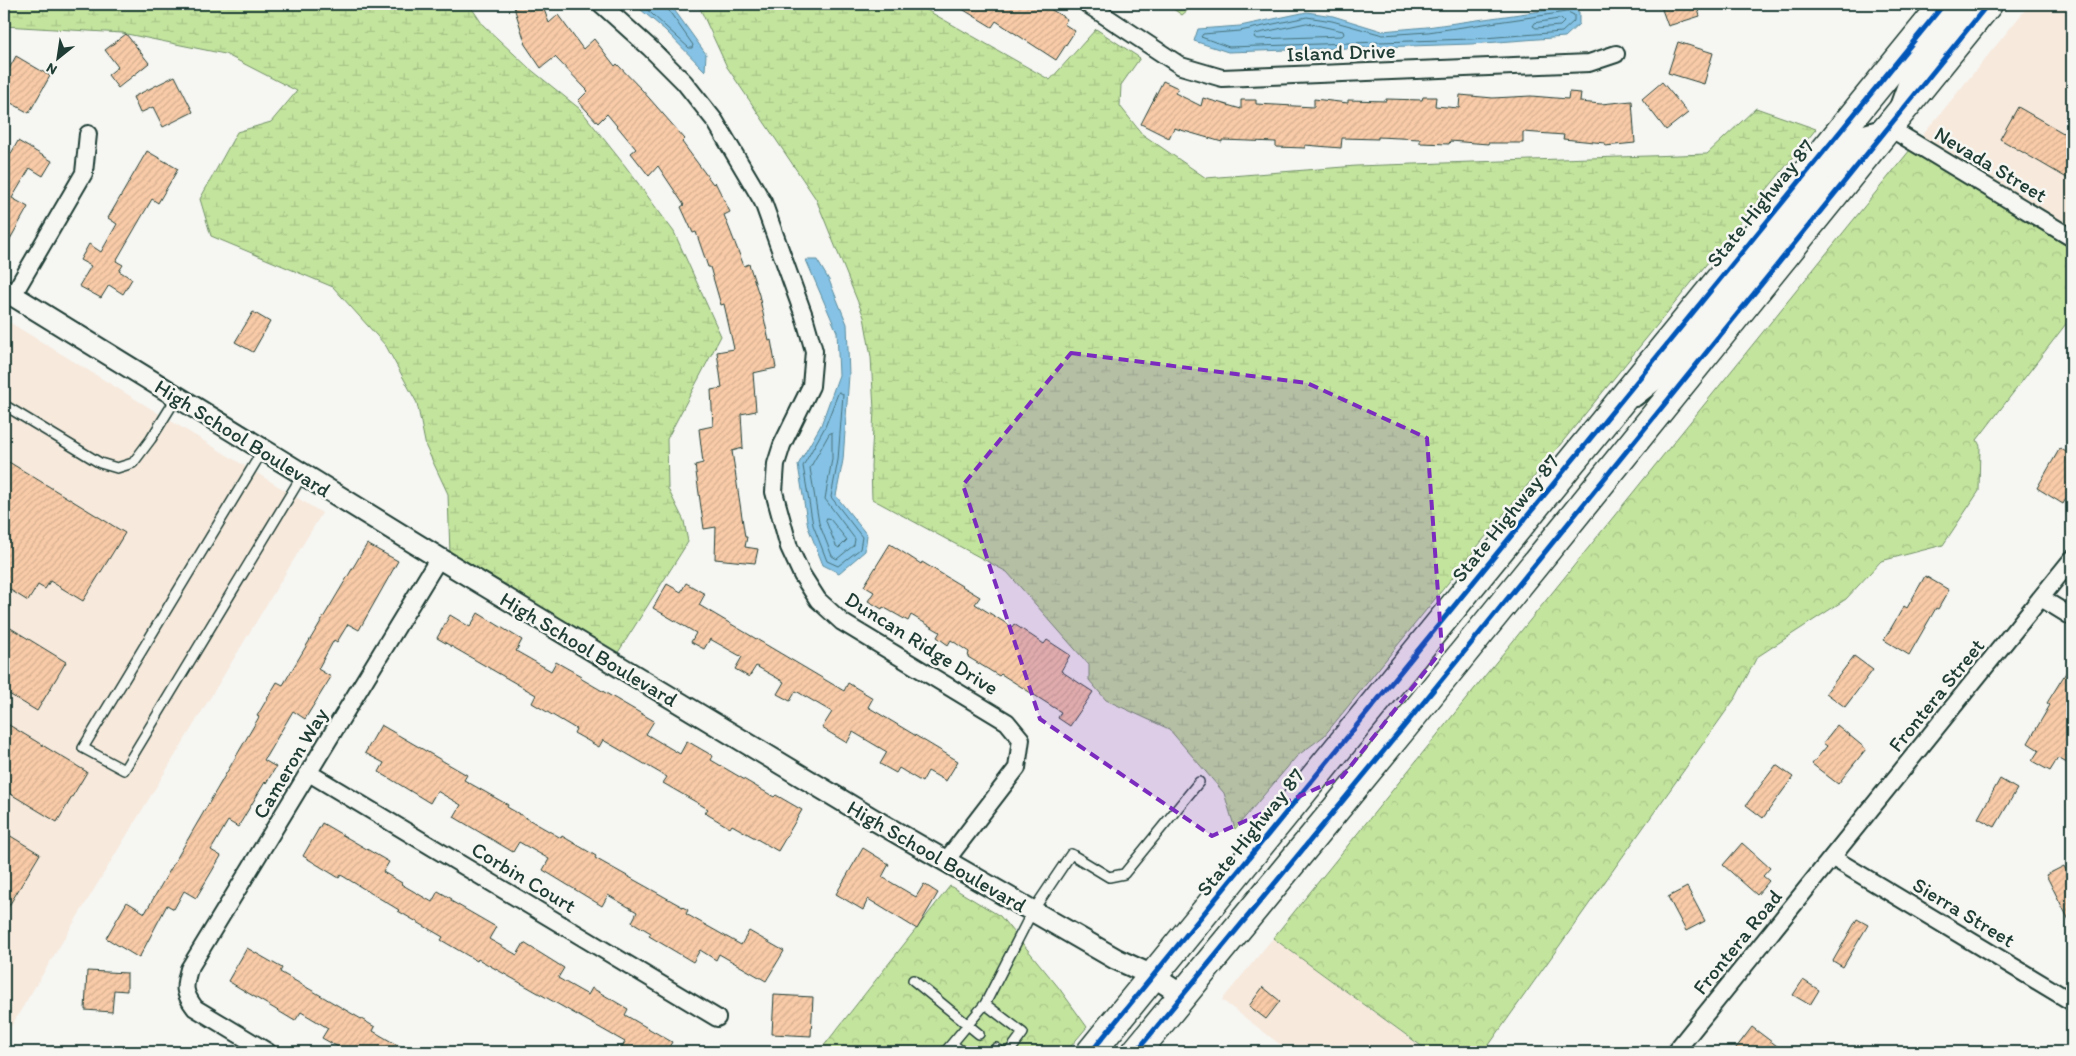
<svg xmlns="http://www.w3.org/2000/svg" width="2076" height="1056" viewBox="0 0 2076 1056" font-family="Itim,sans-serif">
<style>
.built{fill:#f7e9dc}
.forest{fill:url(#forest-crowns);stroke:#719068}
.wetland{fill:url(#wetland-marsh);stroke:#719068}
.water{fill:#85c2e5;stroke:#5c8d9e}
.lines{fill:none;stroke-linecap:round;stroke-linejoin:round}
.shore{stroke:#48727b;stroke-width:1}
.building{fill:url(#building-hatch);stroke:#1f3d34}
.service-casing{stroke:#1f3d34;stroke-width:12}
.minor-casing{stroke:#1f3d34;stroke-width:20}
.tertiary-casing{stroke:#1f3d34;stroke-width:24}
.trunk-casing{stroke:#1f3d34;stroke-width:31}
.service{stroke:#f6f6f2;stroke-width:9}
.minor{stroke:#f6f6f2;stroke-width:16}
.tertiary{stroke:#f6f6f2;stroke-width:20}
.trunk{stroke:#f6f6f2;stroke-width:28}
.cycleway-casing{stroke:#f6f6f2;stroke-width:8}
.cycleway{stroke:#0057b8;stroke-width:5}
.marked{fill:#7b2cbf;fill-opacity:0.2;stroke:#7b2cbf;stroke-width:4;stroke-dasharray:10 6;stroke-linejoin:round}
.labels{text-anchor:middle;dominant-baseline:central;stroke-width:5;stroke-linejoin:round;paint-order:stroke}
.street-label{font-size:21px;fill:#1f3d34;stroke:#f6f6f2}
</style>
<defs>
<pattern id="forest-crowns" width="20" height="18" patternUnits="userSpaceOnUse" patternTransform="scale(1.25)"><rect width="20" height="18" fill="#c3e49d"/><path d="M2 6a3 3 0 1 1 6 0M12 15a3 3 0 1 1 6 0" fill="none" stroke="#a7c488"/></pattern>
<pattern id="wetland-marsh" width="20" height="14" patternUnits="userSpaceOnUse" patternTransform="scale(1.25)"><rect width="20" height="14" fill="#c3e49d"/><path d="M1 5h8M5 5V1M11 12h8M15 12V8" fill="none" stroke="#a7c488"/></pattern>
<pattern id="building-hatch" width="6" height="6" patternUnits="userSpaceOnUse" patternTransform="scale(1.25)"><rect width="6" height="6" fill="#f9cba8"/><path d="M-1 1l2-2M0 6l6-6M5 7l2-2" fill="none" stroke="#d5af91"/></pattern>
</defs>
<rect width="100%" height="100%" fill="#f6f6f2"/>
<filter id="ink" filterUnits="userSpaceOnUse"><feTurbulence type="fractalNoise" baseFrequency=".02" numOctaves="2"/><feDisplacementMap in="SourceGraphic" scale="10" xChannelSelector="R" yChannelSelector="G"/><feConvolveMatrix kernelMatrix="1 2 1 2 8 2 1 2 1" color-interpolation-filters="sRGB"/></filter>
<g filter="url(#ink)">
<!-- built -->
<path class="built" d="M 2030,4 L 2072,4 L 2072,227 L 1922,136 Z
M 4,319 L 322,513 L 4,1038 Z
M 1273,938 L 1424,1049 L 1421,1052 L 1290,1052 L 1222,1000 Z"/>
<!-- forest -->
<path class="forest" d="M 1910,150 L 2072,249 L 2072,316 L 1977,440 L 1980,446 L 1979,491 L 1943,545 L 1881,561 L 1846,599 L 1757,657 L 1736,697 L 1484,1052 L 1421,1052 L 1424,1048 L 1273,938 Z
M 950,886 L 1000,916 L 1059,988 L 1087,1027 L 1066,1052 L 819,1052 Z"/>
<!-- wetland -->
<path class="wetland" d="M 4,4 L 469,4 L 483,25 L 529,68 L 580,109 L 626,167 L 674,232 L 721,336 L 667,439 L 668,489 L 684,521 L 688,542 L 617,654 L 450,554 L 448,494 L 426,447 L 417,403 L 386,346 L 333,287 L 211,236 L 200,199 L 237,132 L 271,122 L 297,91 L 225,54 L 122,33 L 4,26 Z
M 698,4 L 916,4 L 1050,80 L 1096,29 L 1140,58 L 1121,85 L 1120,106 L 1142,134 L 1206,178 L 1356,166 L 1707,154 L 1756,108 L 1816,129 L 1324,736 L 1297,756 L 1235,829 L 1224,793 L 1169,729 L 1106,700 L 1089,680 L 1089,665 L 1007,572 L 872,499 L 871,466 L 874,410 L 871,357 L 864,317 L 816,199 L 727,67 Z
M 1166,4 L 1195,4 L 1182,15 Z"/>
<!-- water -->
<path class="water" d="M 634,4 L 670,4 L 706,54 L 705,71 L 665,30 Z
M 1570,7 L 1579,12 L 1579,24 L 1565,37 L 1471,44 L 1228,52 L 1194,41 L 1198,29 L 1240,26 L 1307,12 L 1333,16 L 1382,31 L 1427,27 Z
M 806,260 L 817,260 L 829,280 L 847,324 L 849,375 L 843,460 L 836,496 L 867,535 L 865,551 L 839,573 L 823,565 L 808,527 L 798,465 L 821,425 L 839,375 L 837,332 Z"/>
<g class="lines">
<!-- shore -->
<path class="shore" d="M 641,4 L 689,48 L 692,48 L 693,45 L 667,8 L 666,4
M 1568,12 L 1574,15 L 1574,21 L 1562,32 L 1471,39 L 1229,47 L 1201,37 L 1203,34 L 1240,31 L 1307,17 L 1332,21 L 1383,35 L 1428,32 Z
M 1561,19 L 1564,22 L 1560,26 L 1536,28 L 1533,26 L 1535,23 Z
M 1307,23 L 1343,31 L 1344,34 L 1342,36 L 1257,39 L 1254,37 L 1256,34 Z
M 839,392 L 843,394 L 838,460 L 831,497 L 862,537 L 860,549 L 838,566 L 827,561 L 813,525 L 803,466 L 825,427 Z
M 832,433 L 832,459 L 825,499 L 855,539 L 854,545 L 837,559 L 832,556 L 819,523 L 810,468 L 829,434 Z
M 827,518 L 830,519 L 847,540 L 839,548 L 836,546 L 826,521 Z"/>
</g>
<!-- building -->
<path class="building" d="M 513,4 L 542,4 L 549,23 L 558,15 L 583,49 L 594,39 L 615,66 L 617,64 L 642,90 L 685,139 L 682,142 L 713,184 L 715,182 L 730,212 L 724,215 L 744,266 L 749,264 L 759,295 L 769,341 L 771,340 L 776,368 L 753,373 L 756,411 L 741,414 L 743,448 L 732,451 L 745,537 L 747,537 L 745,547 L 758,549 L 755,563 L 715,559 L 716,527 L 704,529 L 695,465 L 703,463 L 699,429 L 713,426 L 711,390 L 722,388 L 717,352 L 734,349 L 724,304 L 721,305 L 710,267 L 708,267 L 696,232 L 693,233 L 681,207 L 684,205 L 658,166 L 649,176 L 631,153 L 636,149 L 607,114 L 598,123 L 578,101 L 588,91 L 555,57 L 541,68 L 524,43 L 525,42 Z
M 954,4 L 1042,4 L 1067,19 L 1064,24 L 1075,31 L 1056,60 L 996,21 L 992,27 Z
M 1660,4 L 1696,4 L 1700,16 L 1668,26 Z
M 126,34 L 149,63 L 118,88 L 108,75 L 118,67 L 105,50 Z
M 1678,42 L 1713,53 L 1704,84 L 1668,73 Z
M 16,56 L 50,76 L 29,113 L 4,99 L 4,78 Z
M 175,76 L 193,112 L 163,127 L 153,107 L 140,113 L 133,97 Z
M 1163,81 L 1178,88 L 1175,93 L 1201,106 L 1203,98 L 1241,109 L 1241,100 L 1256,100 L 1256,104 L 1314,107 L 1314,99 L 1348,103 L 1348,100 L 1386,101 L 1386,99 L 1422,100 L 1423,97 L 1436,97 L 1435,106 L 1459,108 L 1460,95 L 1493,98 L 1531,96 L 1568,99 L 1569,92 L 1581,93 L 1580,102 L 1601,104 L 1632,101 L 1635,143 L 1605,146 L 1605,143 L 1563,139 L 1564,135 L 1523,132 L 1523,143 L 1488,143 L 1488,144 L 1450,141 L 1449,144 L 1420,143 L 1420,139 L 1378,137 L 1378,139 L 1342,138 L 1341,148 L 1305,145 L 1305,148 L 1276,147 L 1276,142 L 1222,140 L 1222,142 L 1174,128 L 1169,138 L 1141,124 Z
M 1662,82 L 1688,113 L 1666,130 L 1642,99 Z
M 2018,107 L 2072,138 L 2072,181 L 2000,139 Z
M 18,141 L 52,161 L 43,176 L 30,168 L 12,198 L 28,207 L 4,250 L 4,166 Z
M 147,151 L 178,169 L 158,203 L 152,199 L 116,261 L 123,265 L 119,271 L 132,279 L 123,294 L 109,285 L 101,298 L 79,286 L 91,266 L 80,260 L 89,244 L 101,252 L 117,224 L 108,218 Z
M 253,312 L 270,322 L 253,352 L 235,342 Z
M 2060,448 L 2072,456 L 2072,488 L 2063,504 L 2037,488 Z
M 4,459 L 125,533 L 83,601 L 50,581 L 45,589 L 38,585 L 28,601 L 4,586 Z
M 367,544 L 398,561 L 359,630 L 348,624 L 337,642 L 334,640 L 318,669 L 331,677 L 305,719 L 293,711 L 264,760 L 276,767 L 266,783 L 265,782 L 238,827 L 228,821 L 211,850 L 221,856 L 196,898 L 184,891 L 174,909 L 167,905 L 139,958 L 106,938 L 127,902 L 145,913 L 259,717 L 257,716 L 277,682 L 283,685 Z
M 890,544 L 921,564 L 922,562 L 980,597 L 975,604 L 1012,627 L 1014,624 L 1044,644 L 1047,640 L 1070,655 L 1061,671 L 1093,692 L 1070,726 L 1058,718 L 1061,712 L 1001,674 L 999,676 L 968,657 L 969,652 L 951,640 L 948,645 L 937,637 L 940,632 L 911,615 L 908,621 L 883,607 L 882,609 L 868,601 L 874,592 L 864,586 Z
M 1925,576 L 1949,590 L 1938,609 L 1936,608 L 1909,655 L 1884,640 L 1904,606 L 1907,608 Z
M 686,583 L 705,594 L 699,605 L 844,691 L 848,683 L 873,698 L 868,707 L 958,761 L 946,781 L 928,771 L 922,782 L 899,768 L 896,773 L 880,764 L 887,752 L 853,732 L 847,743 L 822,728 L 832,712 L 796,691 L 790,701 L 777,694 L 784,682 L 756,666 L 749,677 L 735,669 L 742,657 L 710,639 L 704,649 L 691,642 L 696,633 L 653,608 L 667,584 L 681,592 Z
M 478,613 L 522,640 L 516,651 L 551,671 L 556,662 L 581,676 L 580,678 L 654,721 L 646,734 L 680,754 L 687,741 L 713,756 L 711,760 L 774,797 L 776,795 L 802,810 L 778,851 L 732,825 L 730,828 L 705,813 L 708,809 L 663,783 L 667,777 L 603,740 L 599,747 L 574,733 L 576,729 L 532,703 L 536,695 L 437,638 L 450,615 L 470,627 Z
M 4,624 L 66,662 L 37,711 L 4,691 Z
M 1854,656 L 1873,670 L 1845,707 L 1826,693 Z
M 2072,663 L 2072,766 L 2058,758 L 2050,771 L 2032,761 L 2039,750 L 2028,743 L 2050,705 L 2047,703 Z
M 4,722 L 87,772 L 57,822 L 4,790 Z
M 381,725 L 467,775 L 464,780 L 508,805 L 507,807 L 561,838 L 562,836 L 596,856 L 595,858 L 688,910 L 686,914 L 741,945 L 749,931 L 784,951 L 766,981 L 719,954 L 716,960 L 700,950 L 693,962 L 649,936 L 651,933 L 632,922 L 637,912 L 608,895 L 602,906 L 543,870 L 549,859 L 519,842 L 513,852 L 454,817 L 461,805 L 437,791 L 430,803 L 379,772 L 384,763 L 365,753 Z
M 1837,725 L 1866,749 L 1838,784 L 1812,764 L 1827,746 L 1823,743 Z
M 1776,765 L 1793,777 L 1763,818 L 1746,805 Z
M 2000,779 L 2017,789 L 1995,827 L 1978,818 Z
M 322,823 L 389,862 L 383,872 L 402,883 L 401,884 L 432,902 L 438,891 L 452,899 L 451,901 L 496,927 L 489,939 L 517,955 L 524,943 L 564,968 L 558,978 L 588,995 L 592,988 L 628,1009 L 625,1015 L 672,1042 L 666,1052 L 619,1052 L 625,1042 L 478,959 L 477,961 L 441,940 L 443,937 L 398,911 L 399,910 L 341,875 L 339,878 L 303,856 Z
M 4,832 L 40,854 L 4,914 Z
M 1742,843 L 1770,868 L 1763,876 L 1769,881 L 1757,895 L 1723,865 Z
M 863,848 L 889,864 L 882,877 L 916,897 L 924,884 L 938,893 L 917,929 L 868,899 L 863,910 L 836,894 Z
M 2064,866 L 2072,881 L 2072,926 L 2046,875 Z
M 1687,887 L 1705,921 L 1686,931 L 1668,897 Z
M 1857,919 L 1868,925 L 1843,967 L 1833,961 Z
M 247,948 L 282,968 L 280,972 L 375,1027 L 373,1031 L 409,1052 L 347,1052 L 322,1038 L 328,1028 L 301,1012 L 295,1021 L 228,981 Z
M 87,971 L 127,973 L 127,991 L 114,990 L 112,1012 L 85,1010 Z
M 1803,980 L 1819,990 L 1810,1005 L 1793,995 Z
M 1263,987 L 1280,1001 L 1266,1019 L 1249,1006 Z
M 774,995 L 813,997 L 811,1036 L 772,1034 Z
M 1752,1027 L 1785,1052 L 1733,1052 Z"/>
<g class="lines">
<defs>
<path id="service" d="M 4,405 L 100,463 L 117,468 L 133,463 L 151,439 L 177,397
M 263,450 L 83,748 L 124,770 L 303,474
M 913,980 L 979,1034
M 985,1004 L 1023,1033 L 1009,1052
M 952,1044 L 963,1052
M 996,1048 L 1001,1052
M 945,1052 L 985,1004 L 1032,912 L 1071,854 L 1109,877 L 1124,874 L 1199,782"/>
<path id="minor" d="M 601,4 L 650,48 L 684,82 L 715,121 L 763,202 L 804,316 L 814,351 L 811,386 L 782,445 L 776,464 L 774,492 L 789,547 L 802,575 L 818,600 L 842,622 L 1007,722 L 1021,739 L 1017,768 L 945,862
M 1087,4 L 1181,66 L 1222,78 L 1589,63 L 1616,54
M 1899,104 L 1910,73 L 1963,4
M 1888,127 L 2072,238
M 13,295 L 84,173 L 88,134
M 1635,398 L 1658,380 L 1854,136 L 1886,127
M 2041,598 L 2072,617
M 309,773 L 717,1018
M 1833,858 L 2072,1002
M 268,1052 L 195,1008 C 183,992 184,987 189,969 L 439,558
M 1675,1052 L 2072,559"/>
<path id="tertiary" d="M 4,290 L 439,558 L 871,818 L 1116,959 L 1153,976 L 1182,995"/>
<path id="trunk" d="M 1091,1052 L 1944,4
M 1136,1052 L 1406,724 L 1988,4"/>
</defs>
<!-- service casing -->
<use href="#service" class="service-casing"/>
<!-- minor casing -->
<use href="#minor" class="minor-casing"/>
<!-- tertiary casing -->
<use href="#tertiary" class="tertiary-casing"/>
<!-- trunk casing -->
<use href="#trunk" class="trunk-casing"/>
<!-- service -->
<use href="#service" class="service"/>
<!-- minor -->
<use href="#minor" class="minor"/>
<!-- tertiary -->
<use href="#tertiary" class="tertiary"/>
<!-- trunk -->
<use href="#trunk" class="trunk"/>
<defs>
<path id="cycleway" d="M 1091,1052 L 1944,4
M 1136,1052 L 1406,724 L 1988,4"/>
</defs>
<!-- cycleway casing -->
<use href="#cycleway" class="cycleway-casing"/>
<!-- cycleway -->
<use href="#cycleway" class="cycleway"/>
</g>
</g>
<!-- marked area -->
<path class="marked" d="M 1071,353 L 1307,383 L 1427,438 L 1442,650 L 1342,777 L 1212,836 L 1040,719 L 963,485 Z"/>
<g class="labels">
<!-- street labels -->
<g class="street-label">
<text transform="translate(1341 52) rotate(-2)">Island Drive</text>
<text transform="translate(1991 164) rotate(31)">Nevada Street</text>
<text transform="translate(1760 203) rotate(-51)">State Highway 87</text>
<text transform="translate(243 438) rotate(32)">High School Boulevard</text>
<text transform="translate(1505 518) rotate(-51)">State Highway 87</text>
<text transform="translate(922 643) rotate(32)">Duncan Ridge Drive</text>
<text transform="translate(589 649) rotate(31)">High School Boulevard</text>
<text transform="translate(1936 695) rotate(-51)">Frontera Street</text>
<text transform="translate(290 763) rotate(-59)">Cameron Way</text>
<text transform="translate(1250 832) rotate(-51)">State Highway 87</text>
<text transform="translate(937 856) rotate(30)">High School Boulevard</text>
<text transform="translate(524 877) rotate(31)">Corbin Court</text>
<text transform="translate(1964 912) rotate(31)">Sierra Street</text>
<text transform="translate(1737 942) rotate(-51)">Frontera Road</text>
</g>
</g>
<!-- margin -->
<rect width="2076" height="1056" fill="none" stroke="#f6f6f2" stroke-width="20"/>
<rect x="10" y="10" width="2056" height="1036" fill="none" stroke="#1f3d34" stroke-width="2" filter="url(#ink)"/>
<!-- north arrow -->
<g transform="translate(58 58) rotate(210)" stroke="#f6f6f2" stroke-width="4" paint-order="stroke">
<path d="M0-4L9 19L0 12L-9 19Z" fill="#1f3d34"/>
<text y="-8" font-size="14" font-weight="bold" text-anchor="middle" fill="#1f3d34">N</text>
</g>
</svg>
